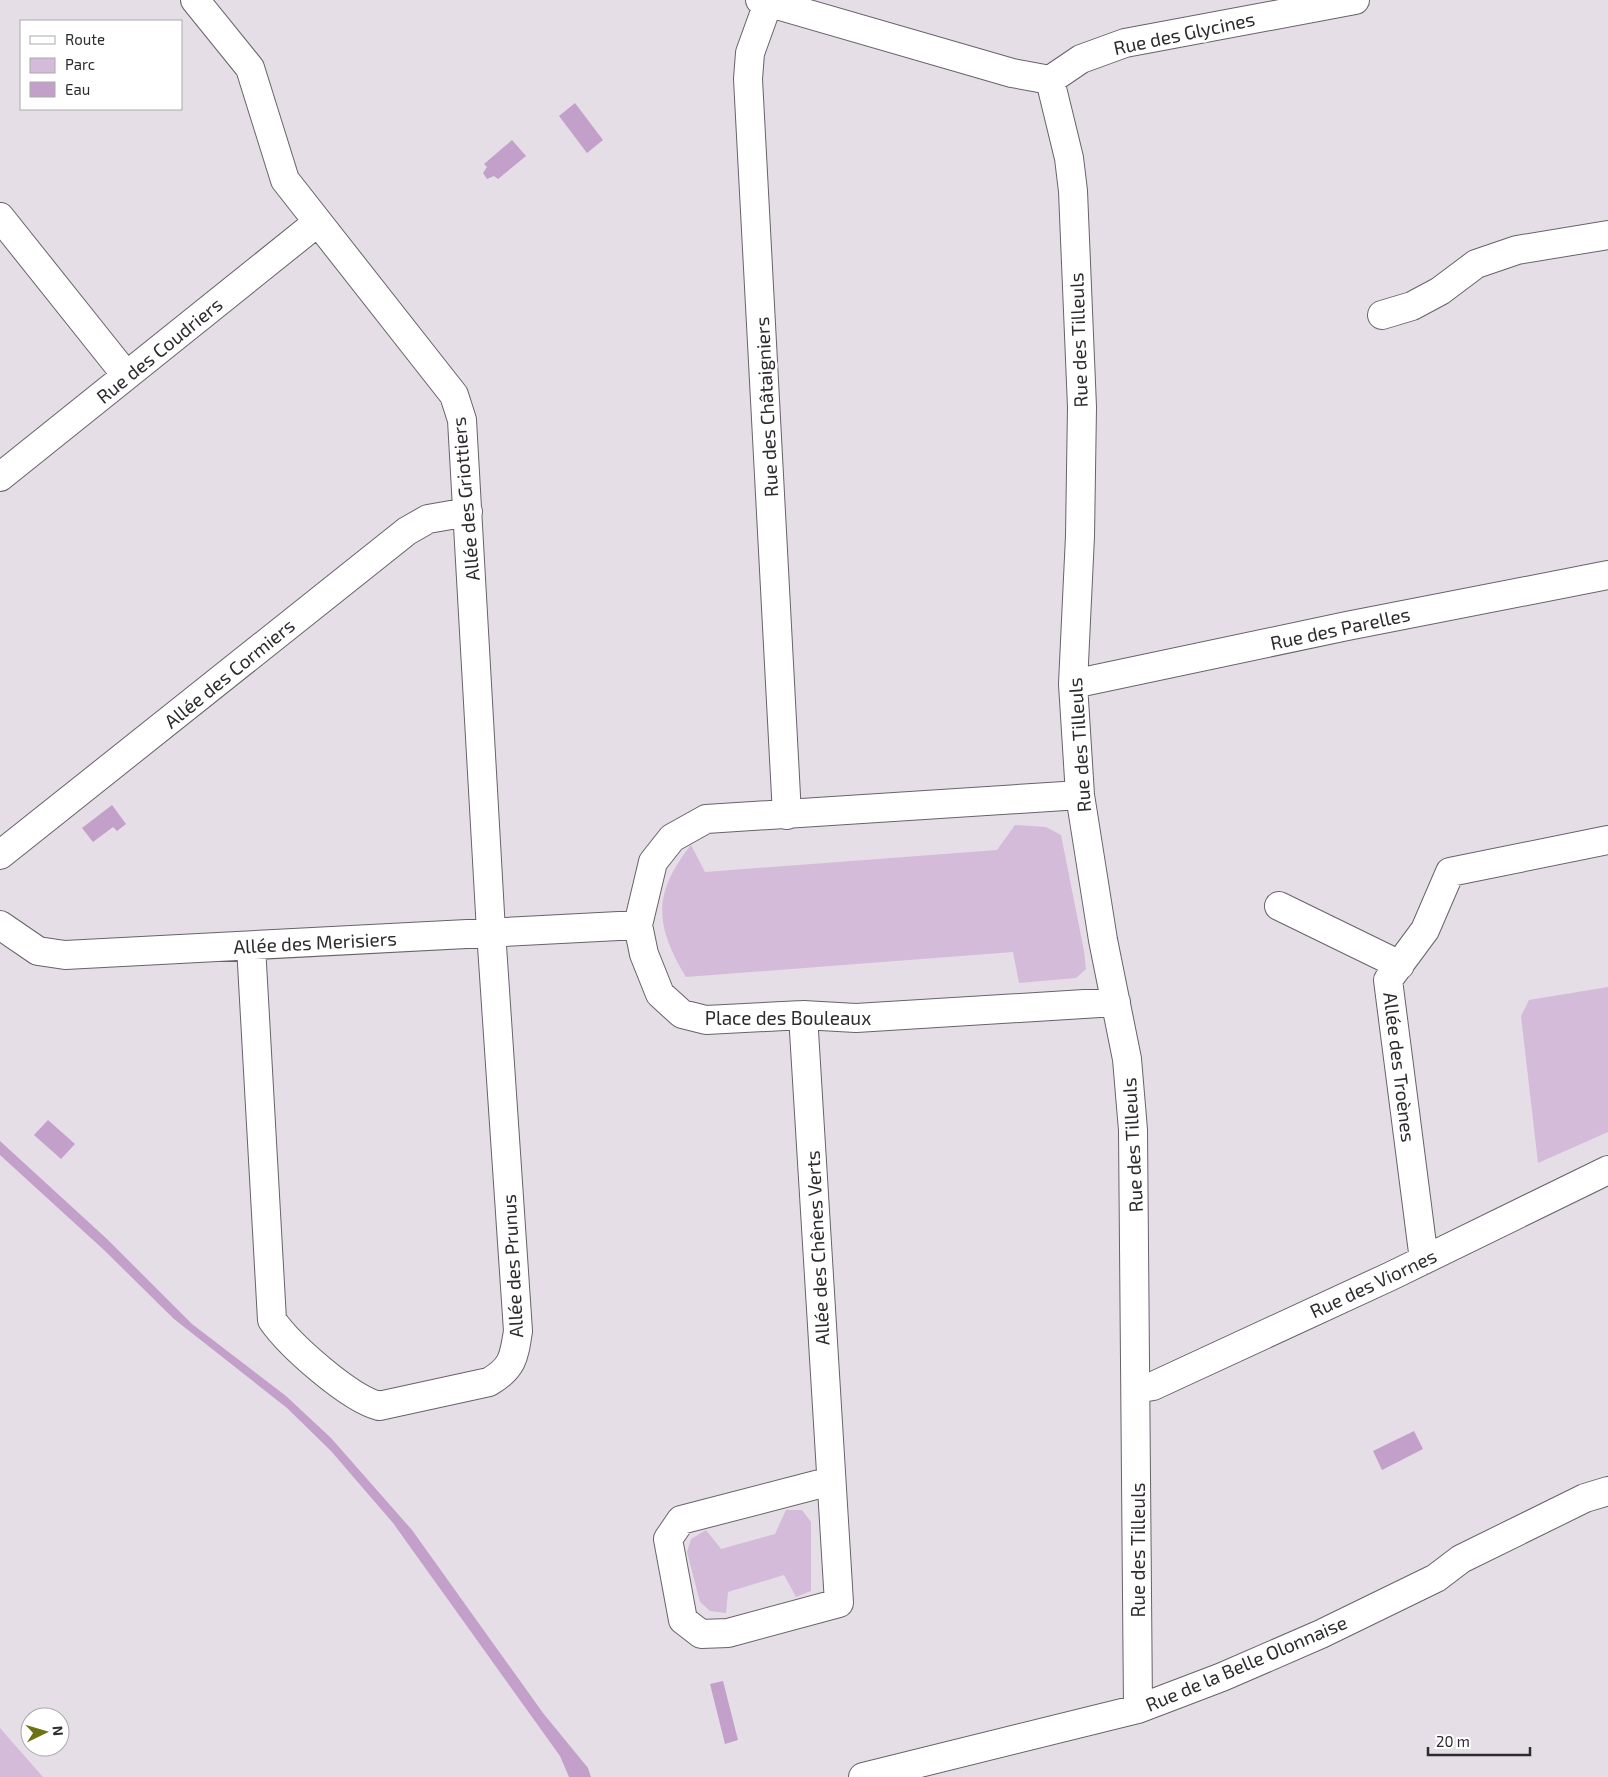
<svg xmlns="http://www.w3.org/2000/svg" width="1608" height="1777" viewBox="0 0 1608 1777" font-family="'Exo 2',sans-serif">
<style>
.green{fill:#d4bbd9}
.water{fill:#c2a0c9}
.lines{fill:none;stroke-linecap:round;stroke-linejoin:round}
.minor-casing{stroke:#686269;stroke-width:30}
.minor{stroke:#fff;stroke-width:28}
.labels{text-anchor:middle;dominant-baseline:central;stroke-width:5;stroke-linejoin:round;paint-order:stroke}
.street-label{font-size:19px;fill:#2d2b2d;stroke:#fff}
</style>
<rect width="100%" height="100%" fill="#e5dee6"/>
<!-- green -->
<path class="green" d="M 1015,825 L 1046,827 L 1061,835 L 1084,951 L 1086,969 L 1076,978 L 1019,983 L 1013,952 L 686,977 C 655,926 652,894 691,845 L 705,872 L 997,850 Z
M 1608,987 L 1608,1132 L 1538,1163 L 1521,1016 L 1529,1000 Z
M 786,1510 L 802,1510 L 811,1522 L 811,1591 L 796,1597 L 784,1575 L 728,1592 L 726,1613 L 710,1611 L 700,1602 L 687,1552 L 691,1539 L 706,1530 L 721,1549 L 775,1534 Z
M 0,1728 L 43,1777 L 0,1777 Z"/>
<!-- water -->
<path class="water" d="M 575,103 L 603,140 L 587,153 L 559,116 Z
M 512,140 L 526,156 L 498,179 L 494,176 L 487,179 L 483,173 L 487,167 L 484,164 Z
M 112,805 L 126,824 L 117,831 L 113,827 L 93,842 L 82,828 Z
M 48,1120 L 75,1144 L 61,1159 L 34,1135 Z
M 0,1141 L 107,1239 L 192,1324 L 286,1396 L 331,1438 L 412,1530 L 543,1713 L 588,1768 L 591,1777 L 569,1777 L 560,1756 L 393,1523 L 331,1451 L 287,1408 L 174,1319 L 104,1250 L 0,1155 Z
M 1414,1431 L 1423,1449 L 1382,1470 L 1373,1451 Z
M 723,1681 L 738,1740 L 725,1744 L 710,1684 Z"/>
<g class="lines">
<defs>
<path id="minor" d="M 195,0 L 250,68 L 285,180 L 454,395 L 462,420 L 491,931 L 518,1331 C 514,1357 513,1368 489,1382 L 379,1406 C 349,1398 290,1346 272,1320 L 251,946
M 760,0 L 1012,73 L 1050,80
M 768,3 L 750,53 L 748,79 L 787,815
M 1050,80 L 1069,158 L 1073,191 L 1082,407 L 1080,536 L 1073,684 L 1080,795 L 1103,940 L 1127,1059 L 1133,1130 L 1138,1709
M 1050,80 L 1081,59 L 1125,43 L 1355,0
M 0,217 L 126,375
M 1382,315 L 1412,306 L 1440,291 L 1476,264 L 1517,250 L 1608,235
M 0,477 L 318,222
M 1073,684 L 1347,626 L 1608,575
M 1080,795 L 706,819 L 672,838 L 653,862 L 638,925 L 644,954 L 660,994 L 682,1014 L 706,1020 L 803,1015 L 856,1018 L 1116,1002
M 0,855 L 407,531 L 428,519 L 468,512
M 1279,906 L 1400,965
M 0,925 L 38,951 L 65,955 L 638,925
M 803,1015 L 839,1603 L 728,1633 L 701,1634 L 683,1620 L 668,1539 L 681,1520 L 831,1481
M 1424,1260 L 1388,980 L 1425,930 L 1450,872 L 1608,840
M 1136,1389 L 1153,1386 L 1391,1276 L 1608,1170
M 863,1777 L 1138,1709 L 1222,1677 L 1321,1634 L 1436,1578 L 1461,1559 L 1585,1498 L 1608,1491"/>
</defs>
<!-- minor casing -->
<use href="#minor" class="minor-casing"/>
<!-- minor -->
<use href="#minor" class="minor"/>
</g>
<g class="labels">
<!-- street labels -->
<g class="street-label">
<text transform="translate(1184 33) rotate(-12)">Rue des Glycines</text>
<text transform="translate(1078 340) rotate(-92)">Rue des Tilleuls</text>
<text transform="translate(159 350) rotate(-39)">Rue des Coudriers</text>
<text transform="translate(766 407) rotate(-93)">Rue des Châtaigniers</text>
<text transform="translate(465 499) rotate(-95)">Allée des Griottiers</text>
<text transform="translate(1340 628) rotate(-12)">Rue des Parelles</text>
<text transform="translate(229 673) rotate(-39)">Allée des Cormiers</text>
<text transform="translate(1079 745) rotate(-94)">Rue des Tilleuls</text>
<text transform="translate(315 942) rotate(-3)">Allée des Merisiers</text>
<text x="788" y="1017">Place des Bouleaux</text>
<text transform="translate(1400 1067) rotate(83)">Allée des Troènes</text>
<text transform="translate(1132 1145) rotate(-93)">Rue des Tilleuls</text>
<text transform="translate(817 1248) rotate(-93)">Allée des Chênes Verts</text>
<text transform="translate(512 1266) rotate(-93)">Allée des Prunus</text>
<text transform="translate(1373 1283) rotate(-25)">Rue des Viornes</text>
<text transform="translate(1137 1550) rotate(-90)">Rue des Tilleuls</text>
<text transform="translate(1246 1663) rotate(-23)">Rue de la Belle Olonnaise</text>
</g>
</g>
<!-- legend -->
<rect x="20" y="20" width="162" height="90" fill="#ffffff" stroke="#abaaab"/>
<rect x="30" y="36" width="25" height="8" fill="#ffffff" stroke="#abaaab"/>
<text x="65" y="45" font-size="15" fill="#2d2b2d">Route</text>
<rect x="30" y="58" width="25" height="15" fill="#d4bbd9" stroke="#abaaab"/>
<text x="65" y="70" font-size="15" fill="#2d2b2d">Parc</text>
<rect x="30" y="82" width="25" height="15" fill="#c2a0c9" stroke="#abaaab"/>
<text x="65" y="95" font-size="15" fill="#2d2b2d">Eau</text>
<!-- north arrow -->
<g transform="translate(45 1732) rotate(85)"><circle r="24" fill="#ffffff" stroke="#abaaab"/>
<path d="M0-4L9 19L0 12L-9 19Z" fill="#707014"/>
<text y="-8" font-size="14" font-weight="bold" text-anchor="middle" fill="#2d2b2d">N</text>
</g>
<!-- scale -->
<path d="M1428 1747v8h102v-8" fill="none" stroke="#2d2b2d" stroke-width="2.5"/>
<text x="1436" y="1747" font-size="15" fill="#2d2b2d" stroke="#ffffff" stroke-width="4" paint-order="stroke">20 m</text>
</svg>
